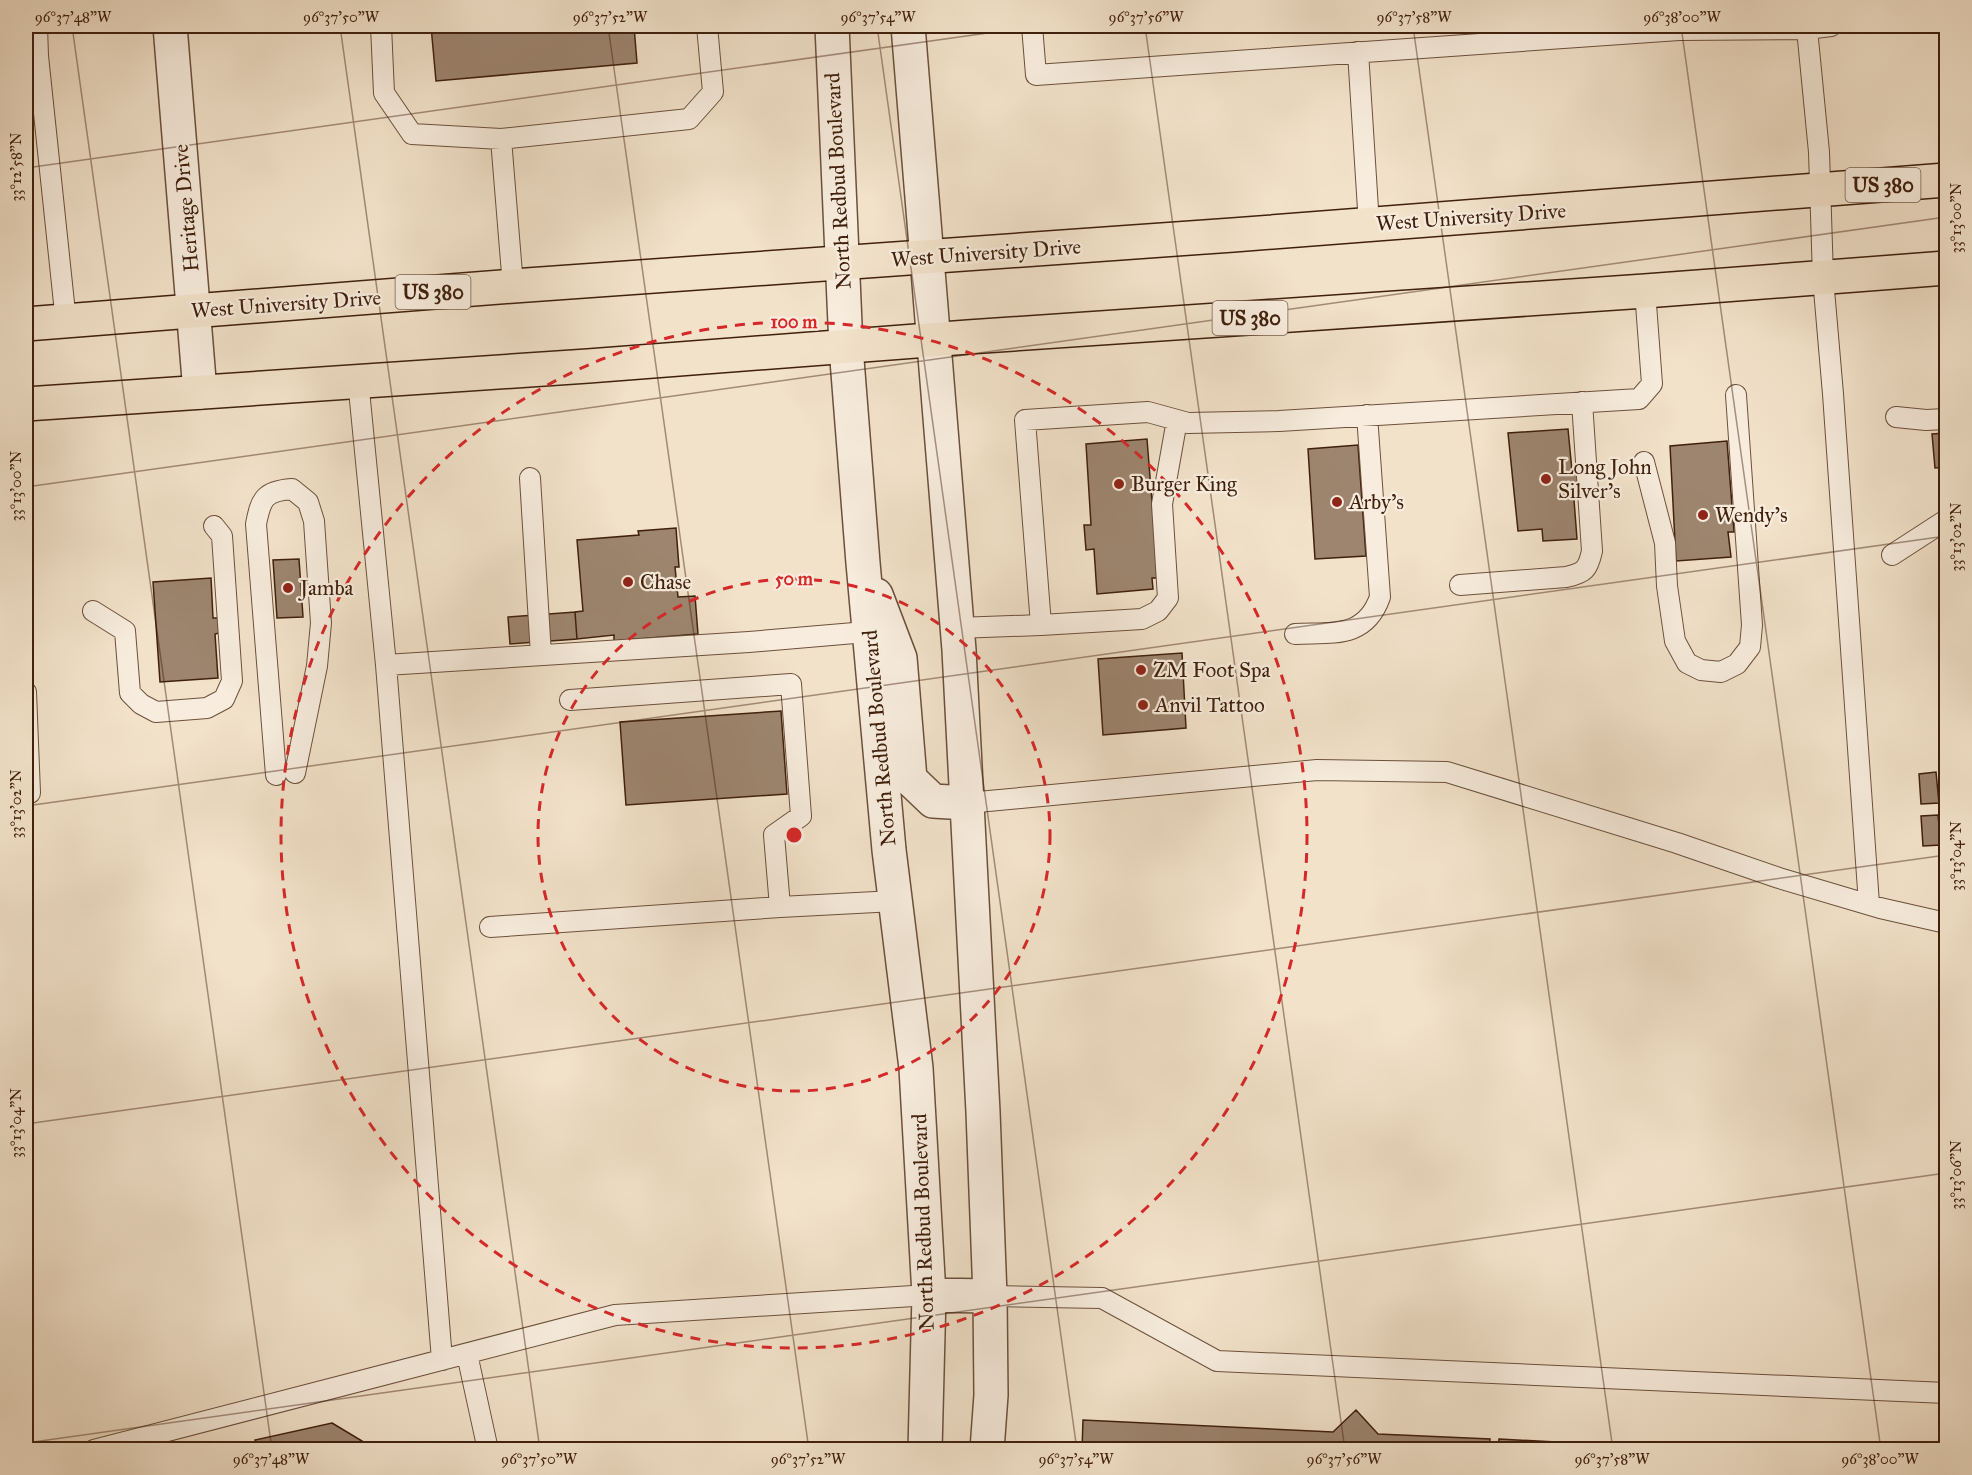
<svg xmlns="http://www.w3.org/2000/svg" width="1972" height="1475" viewBox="0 0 1972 1475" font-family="'IM FELL Great Primer',serif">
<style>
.building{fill:#9d856f;stroke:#40200d;stroke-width:1.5}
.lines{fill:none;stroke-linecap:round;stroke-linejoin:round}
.service-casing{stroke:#6c503c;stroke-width:22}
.minor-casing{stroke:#6c503c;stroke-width:36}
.tertiary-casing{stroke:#6c503c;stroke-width:36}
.trunk-casing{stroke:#40200d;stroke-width:36}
.service{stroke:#f7ecdd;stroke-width:20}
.minor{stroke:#f7ecdd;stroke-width:33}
.tertiary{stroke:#f7ecdd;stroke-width:33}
.trunk{stroke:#f2e2ca;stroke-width:33}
.ticks{fill:none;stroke:#40200d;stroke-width:1.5;stroke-opacity:0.45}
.ring{fill:none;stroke:#d62828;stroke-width:3;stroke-dasharray:10 8}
.poi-dot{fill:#8f2418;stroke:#f7ecdd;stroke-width:2}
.labels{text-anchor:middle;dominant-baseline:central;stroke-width:4.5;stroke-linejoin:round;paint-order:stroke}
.shield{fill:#f7ecdd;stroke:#775d4b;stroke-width:1.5}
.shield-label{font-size:20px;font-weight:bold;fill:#40200d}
.street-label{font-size:21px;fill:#40200d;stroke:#f7ecdd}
.poi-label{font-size:21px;fill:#40200d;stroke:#f7ecdd;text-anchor:start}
.centre{fill:#d62828;stroke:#f7ecdd;stroke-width:3}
.ring-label{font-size:18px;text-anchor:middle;font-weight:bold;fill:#d62828;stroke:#f7ecdd;stroke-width:4.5;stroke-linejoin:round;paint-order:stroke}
.neatline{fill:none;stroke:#40200d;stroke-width:2}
.ticks-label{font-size:15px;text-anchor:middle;fill:#40200d}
</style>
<rect width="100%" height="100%" fill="#f2e2ca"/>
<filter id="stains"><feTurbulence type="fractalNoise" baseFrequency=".00333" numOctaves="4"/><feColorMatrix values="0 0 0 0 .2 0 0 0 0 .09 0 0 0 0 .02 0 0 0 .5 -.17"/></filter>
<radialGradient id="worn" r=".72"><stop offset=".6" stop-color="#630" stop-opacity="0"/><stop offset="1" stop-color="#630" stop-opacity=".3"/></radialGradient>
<!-- building -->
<path class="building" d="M 431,26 L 634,26 L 637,63 L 436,81 Z
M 1080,26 L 1114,26 L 1115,28 L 1081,31 Z
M 1568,429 L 1572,471 L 1579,470 L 1580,487 L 1573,487 L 1577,539 L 1543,541 L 1542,529 L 1518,531 L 1508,433 Z
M 1946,433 L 1946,467 L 1935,468 L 1932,434 Z
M 1147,439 L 1158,578 L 1152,578 L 1153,589 L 1097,594 L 1094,549 L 1086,550 L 1084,525 L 1091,525 L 1086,444 Z
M 1727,441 L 1734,532 L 1728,532 L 1731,557 L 1676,561 L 1670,446 Z
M 1358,445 L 1366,556 L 1315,559 L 1308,449 Z
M 676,528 L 679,567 L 675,567 L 678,597 L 695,596 L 698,634 L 614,641 L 614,635 L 577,639 L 575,612 L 583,611 L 577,540 L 639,535 L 638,531 Z
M 299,559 L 303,617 L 277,618 L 273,560 Z
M 211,578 L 213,618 L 218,618 L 219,633 L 215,634 L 218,678 L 160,682 L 153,582 Z
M 575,612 L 577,639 L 510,644 L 508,617 Z
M 1182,653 L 1186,728 L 1103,735 L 1098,659 Z
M 781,711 L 787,794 L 626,805 L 620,722 Z
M 1936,772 L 1939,803 L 1921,804 L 1919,774 Z
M 1938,815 L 1941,845 L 1923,846 L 1921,816 Z
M 1356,1410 L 1378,1434 L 1490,1439 L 1489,1450 L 1082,1450 L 1083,1420 L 1333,1432 Z
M 332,1423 L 377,1450 L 257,1450 L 255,1440 Z
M 1499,1439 L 1687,1449 L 1687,1443 L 1819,1450 L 1498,1450 Z"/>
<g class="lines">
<defs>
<path id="service" d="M 381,26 L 384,93 L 412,134 L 501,139 L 513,286
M 1032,26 L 1036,75 L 1679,30 L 1679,26
M 1831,26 L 1807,29 L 1819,152 L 1823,278 L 1833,394 L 1869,904
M 1679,30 L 1807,29
M 1358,52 L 1369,225
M 38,56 L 66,322
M 26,88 L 38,56 L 37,26
M 501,139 L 689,119 L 713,92 L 707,26
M 358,380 L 386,665 L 442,1360
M 1896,417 L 1926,420 L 1946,419
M 1644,462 L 1665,543 L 1667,586 L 1675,641 L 1687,663 L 1701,670 L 1721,672 L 1737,664 L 1750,647 L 1752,625 L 1736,395
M 530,478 L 541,655
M 1892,555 L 1946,520
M 1460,585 L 1566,577 C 1585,573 1588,569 1592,551 L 1582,402
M 93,611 L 125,631 L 130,693 L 141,704 L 156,712 L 207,708 L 224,699 L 232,681 L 222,536 L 214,526
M 1041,625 L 1142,619 L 1158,611 L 1168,598 L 1162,504 L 1177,420
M 957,628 L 1041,625 L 1025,420 L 1148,412 L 1188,423 L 1279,421 L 1639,399 L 1652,384 L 1645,291
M 1295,634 C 1333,632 1365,639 1380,597 L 1367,415
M 386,665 L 749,642 L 878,631
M 26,692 L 30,793
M 570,700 L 791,684 L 801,816 L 774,835 L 780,907
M 276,775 L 256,524 C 261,498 265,491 292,489 L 308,502 L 314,521 L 321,623 L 317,666 L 295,773
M 967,803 L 1317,770 L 1447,772 L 1677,843 L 1779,878 L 1880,908 L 1946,923
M 490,927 L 780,907 L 895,901
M 990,1296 L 1102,1298 L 1217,1361 L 1946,1393
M 467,1354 L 488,1450
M 94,1450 L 615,1315 L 929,1295"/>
<path id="minor" d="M 170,26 L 200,392"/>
<path id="tertiary" d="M 832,26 L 846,347 L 863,563 L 889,850 L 916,1068 L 929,1295 L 925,1450
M 908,26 L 959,650 L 983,1112 L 990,1296 L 991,1395 L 987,1450
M 876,595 L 900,658 L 910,779 L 933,801 L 967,803
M 929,1295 L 990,1296"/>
<path id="trunk" d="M 26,324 L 513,286 L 1233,235 L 1946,180
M 26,404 L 588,366 L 968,337 L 1645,291 L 1946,268"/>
</defs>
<!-- service casing -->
<use href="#service" class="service-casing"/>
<!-- minor casing -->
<use href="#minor" class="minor-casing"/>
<!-- tertiary casing -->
<use href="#tertiary" class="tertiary-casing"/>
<!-- trunk casing -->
<use href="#trunk" class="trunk-casing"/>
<!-- service -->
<use href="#service" class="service"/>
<!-- minor -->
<use href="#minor" class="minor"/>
<!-- tertiary -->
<use href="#tertiary" class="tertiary"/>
<!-- trunk -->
<use href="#trunk" class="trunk"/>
</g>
<!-- ticks -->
<path class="ticks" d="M 72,26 L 272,1450M 340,26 L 540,1450M 608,26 L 809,1450M 877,26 L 1077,1450M 1145,26 L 1345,1450M 1413,26 L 1613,1450M 1681,26 L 1881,1450M 26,168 L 1037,26M 26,487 L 1946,217M 26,806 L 1946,536M 26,1124 L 1946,855M 26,1443 L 1946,1173"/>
<!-- distance rings -->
<g class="ring">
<circle cx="794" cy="835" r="256"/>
<circle cx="794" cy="835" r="513"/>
</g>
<!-- markers -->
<g class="poi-dot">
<circle cx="1546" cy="479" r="6"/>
<circle cx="1119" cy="484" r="6"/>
<circle cx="1337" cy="502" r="6"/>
<circle cx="1703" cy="515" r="6"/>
<circle cx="628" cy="582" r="6"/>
<circle cx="288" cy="588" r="6"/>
<circle cx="1141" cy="670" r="6"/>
<circle cx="1143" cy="705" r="6"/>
</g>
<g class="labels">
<!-- shield labels -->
<g class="shield">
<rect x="1845.5" y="168" width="75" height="34" rx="4.5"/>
<rect x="395.5" y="275" width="75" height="34" rx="4.5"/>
<rect x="1212.5" y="301" width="75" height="34" rx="4.5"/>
</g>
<g class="shield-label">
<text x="1883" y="185">US 380</text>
<text x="433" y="292">US 380</text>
<text x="1250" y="318">US 380</text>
</g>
<!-- street labels -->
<g class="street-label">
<text transform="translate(838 181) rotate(-93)">North Redbud Boulevard</text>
<text transform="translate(186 208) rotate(-95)">Heritage Drive</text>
<text transform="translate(1471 217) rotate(-4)">West University Drive</text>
<text transform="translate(986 253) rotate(-4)">West University Drive</text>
<text transform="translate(286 304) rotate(-4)">West University Drive</text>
<text transform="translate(879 738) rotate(-95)">North Redbud Boulevard</text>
<text transform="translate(923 1222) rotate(-92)">North Redbud Boulevard</text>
</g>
<!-- poi labels -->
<g class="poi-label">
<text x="1558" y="467">Long John<tspan x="1558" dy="24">Silver's</tspan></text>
<text x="1131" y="484">Burger King</text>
<text x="1349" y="502">Arby's</text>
<text x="1715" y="515">Wendy's</text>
<text x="640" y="582">Chase</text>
<text x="300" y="588">Jamba</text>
<text x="1153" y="670">ZM Foot Spa</text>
<text x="1155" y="705">Anvil Tattoo</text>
</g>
</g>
<circle cx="794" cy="835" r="9" class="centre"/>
<g class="ring-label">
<text x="794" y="328">100 m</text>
<text x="794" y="585">50 m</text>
</g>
<!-- margin -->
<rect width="1972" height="1475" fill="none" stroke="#f2e2ca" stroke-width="66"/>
<rect x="33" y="33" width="1906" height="1409" class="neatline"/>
<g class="ticks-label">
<text x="73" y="22">96°37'48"W</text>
<text x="341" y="22">96°37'50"W</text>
<text x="610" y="22">96°37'52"W</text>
<text x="878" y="22">96°37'54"W</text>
<text x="1146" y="22">96°37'56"W</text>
<text x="1414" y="22">96°37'58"W</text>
<text x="1682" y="22">96°38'00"W</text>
<text transform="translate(16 167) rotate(-90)" y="5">33°12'58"N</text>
<text transform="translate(1956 218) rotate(-90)" y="5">33°13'00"N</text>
<text transform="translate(16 486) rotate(-90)" y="5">33°13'00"N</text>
<text transform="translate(1956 537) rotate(-90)" y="5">33°13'02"N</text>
<text transform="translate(16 804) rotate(-90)" y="5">33°13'02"N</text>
<text transform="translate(1956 856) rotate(-90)" y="5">33°13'04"N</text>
<text transform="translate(16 1123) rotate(-90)" y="5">33°13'04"N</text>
<text transform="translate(1956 1175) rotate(-90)" y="5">33°13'06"N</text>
<text x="271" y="1464">96°37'48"W</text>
<text x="539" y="1464">96°37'50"W</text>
<text x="808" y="1464">96°37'52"W</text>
<text x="1076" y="1464">96°37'54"W</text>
<text x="1344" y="1464">96°37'56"W</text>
<text x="1612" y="1464">96°37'58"W</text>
<text x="1880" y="1464">96°38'00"W</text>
</g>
<rect width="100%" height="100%" filter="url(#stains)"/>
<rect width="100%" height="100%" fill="url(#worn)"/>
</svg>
